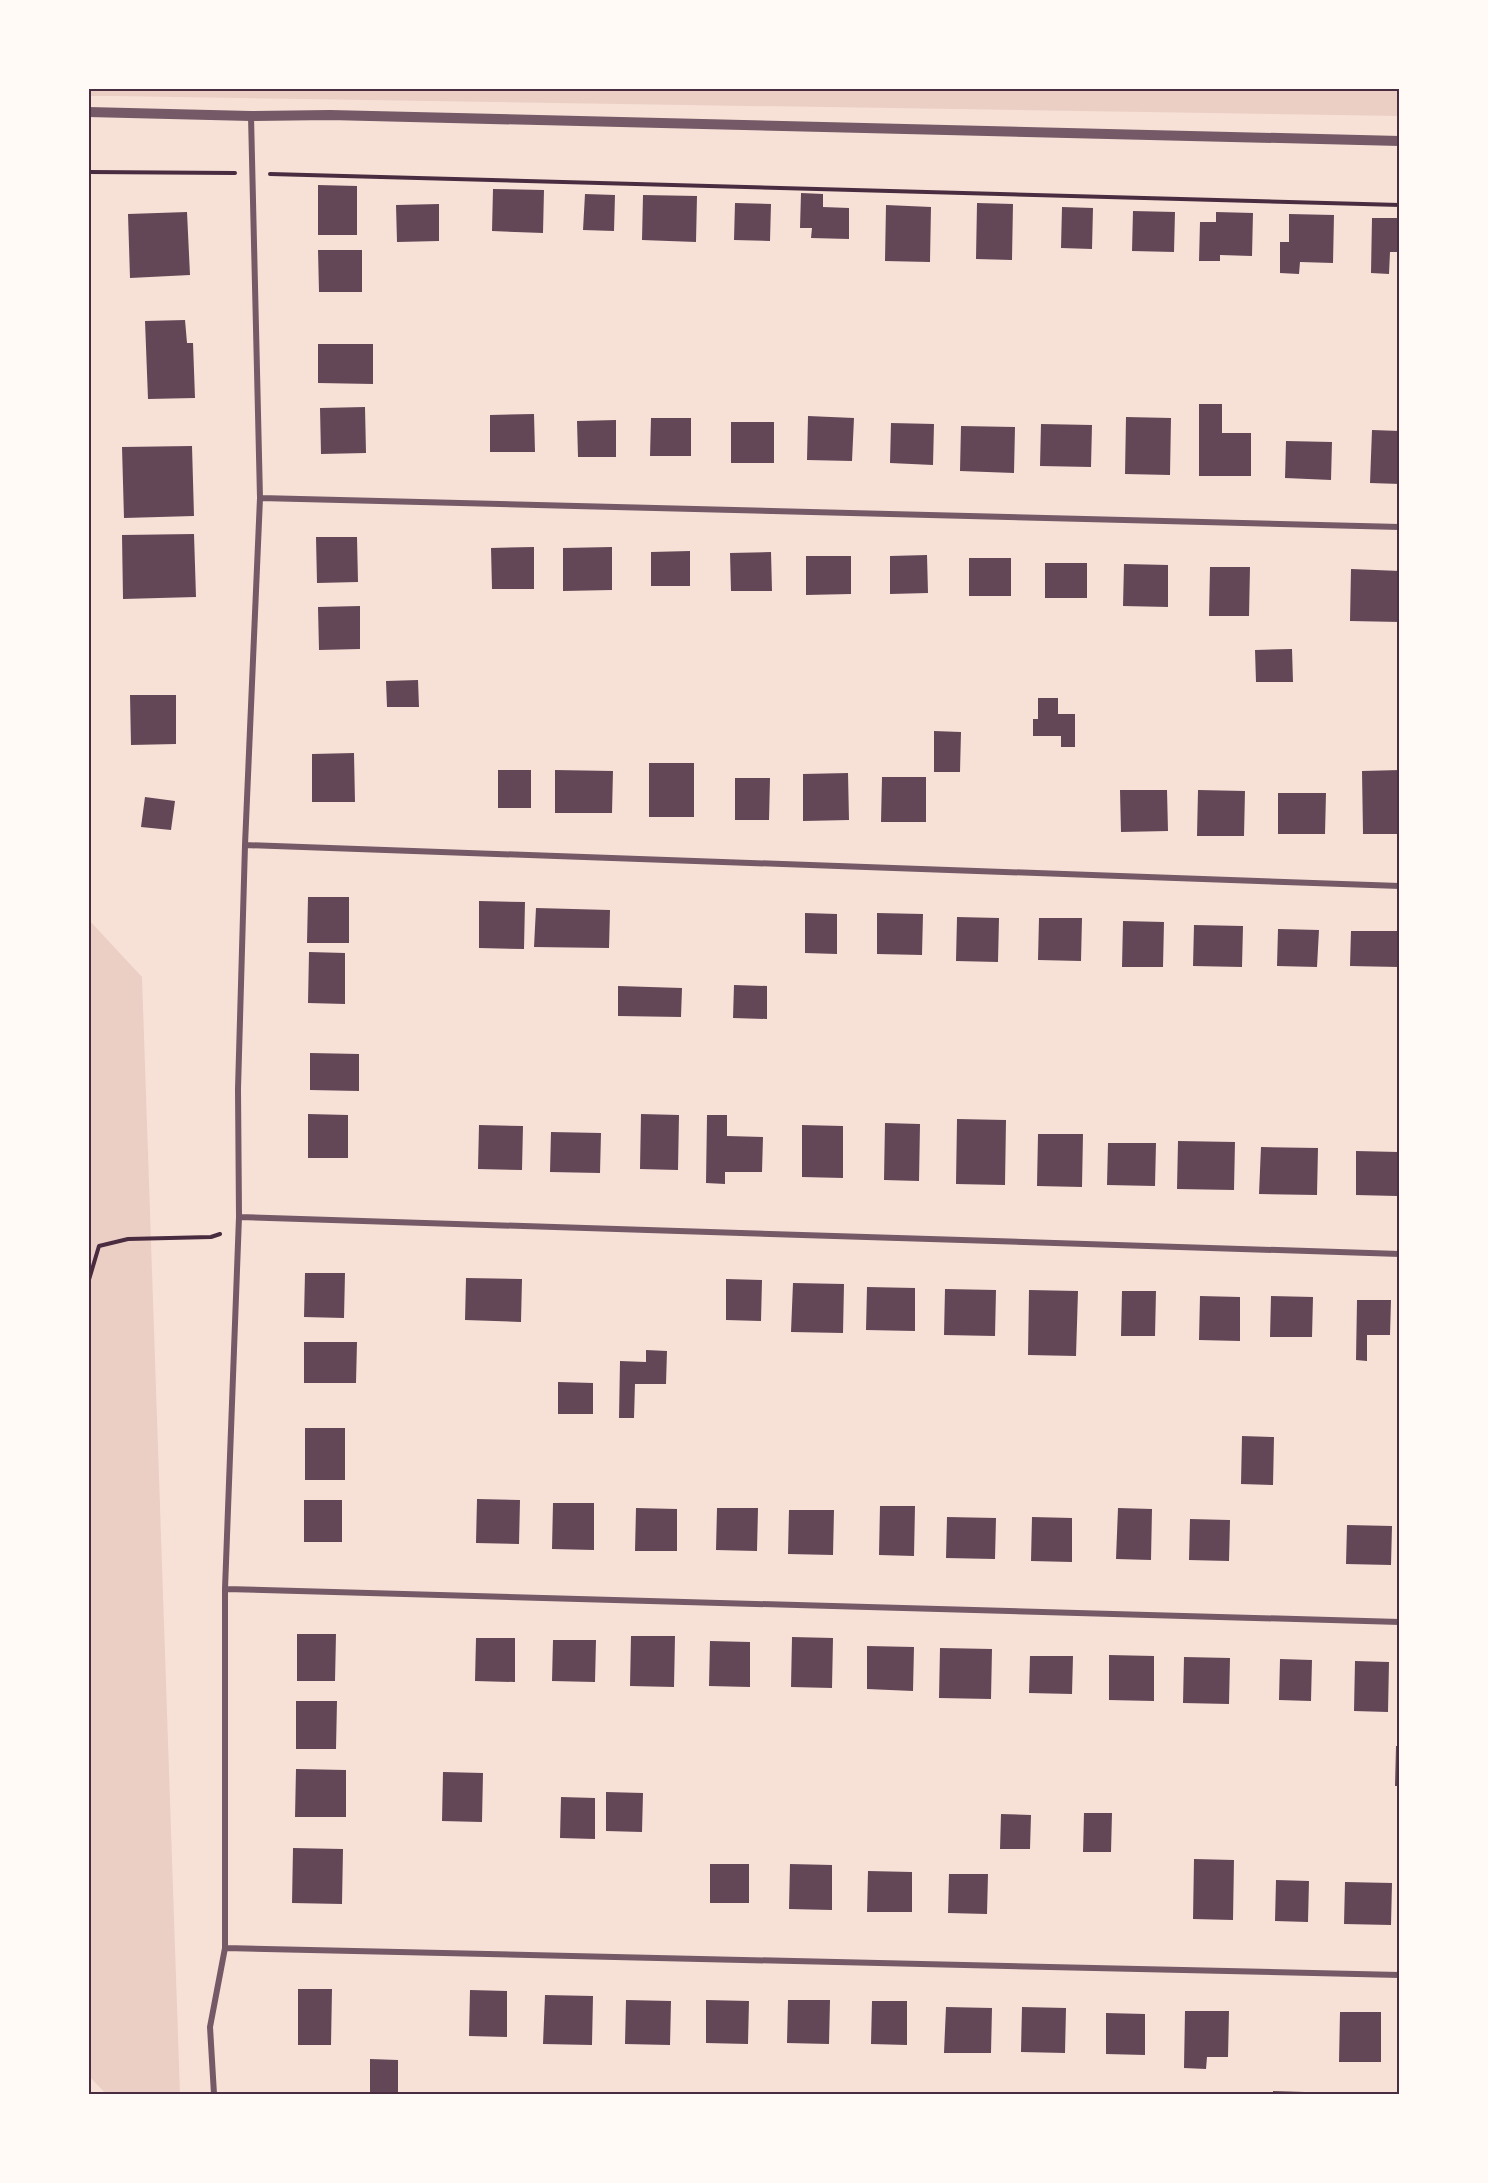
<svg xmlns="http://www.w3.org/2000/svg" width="1488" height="2183" viewBox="0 0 1488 2183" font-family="'Fira Sans',sans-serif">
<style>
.green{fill:#ebcfc5}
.building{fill:#644757}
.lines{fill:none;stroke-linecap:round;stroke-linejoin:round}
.path{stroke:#4a2c40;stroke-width:4}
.minor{stroke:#755966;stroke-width:6}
.tertiary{stroke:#755966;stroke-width:10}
.neatline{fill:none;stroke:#4a2c40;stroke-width:2}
</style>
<rect width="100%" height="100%" fill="#f7e1d7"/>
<!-- green -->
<path class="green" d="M 89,88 L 1399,88 L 1400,116 L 110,96 L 89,96 Z
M 88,919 L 142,977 L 180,2094 L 106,2094 L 89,2076 Z"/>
<!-- building -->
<path class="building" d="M 318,185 L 357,186 L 357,235 L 318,235 Z
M 493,189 L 544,190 L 543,233 L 492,231 Z
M 801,193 L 823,194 L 823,207 L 849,208 L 849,239 L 811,238 L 812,228 L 800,228 Z
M 585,194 L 615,195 L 614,231 L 583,230 Z
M 643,195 L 697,196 L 696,242 L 642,240 Z
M 735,203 L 771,204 L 770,241 L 734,240 Z
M 977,203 L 1013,204 L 1012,260 L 976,259 Z
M 439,204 L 439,241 L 397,242 L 396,205 Z
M 886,205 L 931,207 L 930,262 L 885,261 Z
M 1062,207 L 1093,208 L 1092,249 L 1061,248 Z
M 1133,211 L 1175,212 L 1174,252 L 1132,251 Z
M 187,212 L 190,275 L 130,278 L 128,214 Z
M 1216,212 L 1253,213 L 1252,256 L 1220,255 L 1220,261 L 1199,261 L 1200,222 L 1216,222 Z
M 1289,214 L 1334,215 L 1333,263 L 1300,262 L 1299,274 L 1280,273 L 1280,242 L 1289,242 Z
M 1372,218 L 1400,218 L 1400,252 L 1390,252 L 1389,274 L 1371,273 Z
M 318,250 L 362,250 L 362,292 L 319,292 Z
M 185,320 L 187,343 L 193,343 L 195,398 L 148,399 L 145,321 Z
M 318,344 L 373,344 L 373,384 L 318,383 Z
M 1199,404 L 1222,404 L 1222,433 L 1251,433 L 1251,476 L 1199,476 Z
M 365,407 L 366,453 L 321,454 L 320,408 Z
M 534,414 L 535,452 L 490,452 L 490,415 Z
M 808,416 L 854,418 L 852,461 L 807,460 Z
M 1126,417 L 1171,418 L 1170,475 L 1125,474 Z
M 651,418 L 691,418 L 691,456 L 650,456 Z
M 616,420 L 616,457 L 578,457 L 577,421 Z
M 731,422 L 774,422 L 774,463 L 731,463 Z
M 891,423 L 934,424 L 933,465 L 890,463 Z
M 1041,424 L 1092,425 L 1091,467 L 1040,466 Z
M 961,426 L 1015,427 L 1014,473 L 960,471 Z
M 1372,430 L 1400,431 L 1400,484 L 1370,483 Z
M 1286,441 L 1332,442 L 1331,480 L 1285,478 Z
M 192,446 L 194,516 L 124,518 L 122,447 Z
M 194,534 L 196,597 L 123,599 L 122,535 Z
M 316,537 L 357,537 L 358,582 L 317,583 Z
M 534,547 L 534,589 L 492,589 L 491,548 Z
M 612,547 L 612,590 L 563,591 L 563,548 Z
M 690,551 L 690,586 L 651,586 L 651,552 Z
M 771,552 L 772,591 L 731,591 L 730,553 Z
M 927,555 L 928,593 L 890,594 L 890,556 Z
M 806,556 L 851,556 L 851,594 L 806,595 Z
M 969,558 L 1011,558 L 1011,596 L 969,596 Z
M 1045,563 L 1087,563 L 1087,598 L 1045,598 Z
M 1124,564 L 1168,565 L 1168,607 L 1123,606 Z
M 1210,567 L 1250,567 L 1249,616 L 1209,616 Z
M 1351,569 L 1400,571 L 1400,622 L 1350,621 Z
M 360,606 L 360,649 L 319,650 L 318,607 Z
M 1292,649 L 1293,682 L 1256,682 L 1255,650 Z
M 418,680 L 419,707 L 387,707 L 386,681 Z
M 130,695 L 176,695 L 176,744 L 131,745 Z
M 1038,698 L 1058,698 L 1058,714 L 1075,714 L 1075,747 L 1061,747 L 1061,736 L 1033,736 L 1033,719 L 1038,719 Z
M 934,731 L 961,732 L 960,772 L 934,772 Z
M 354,753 L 355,802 L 312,802 L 312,754 Z
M 649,763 L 694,763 L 694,817 L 649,817 Z
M 498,770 L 531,770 L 531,808 L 498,808 Z
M 555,770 L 613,771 L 612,813 L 555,813 Z
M 1400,770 L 1400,834 L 1363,834 L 1362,771 Z
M 848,773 L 849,820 L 803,821 L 803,774 Z
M 882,777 L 926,777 L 926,822 L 881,822 Z
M 735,778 L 770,778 L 769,820 L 735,820 Z
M 1120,790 L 1167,790 L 1168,831 L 1121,832 Z
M 1198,790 L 1245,791 L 1244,836 L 1197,836 Z
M 1278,793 L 1326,793 L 1325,834 L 1278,834 Z
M 145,797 L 175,801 L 171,830 L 141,827 Z
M 308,897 L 349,897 L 349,943 L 307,943 Z
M 479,901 L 525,902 L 524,949 L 479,948 Z
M 536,908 L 610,910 L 609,948 L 534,947 Z
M 805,913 L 837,914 L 837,954 L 805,953 Z
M 877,913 L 923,914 L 922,955 L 877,954 Z
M 957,917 L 999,918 L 998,962 L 956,961 Z
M 1039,918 L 1082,918 L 1081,961 L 1038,960 Z
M 1123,921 L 1164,922 L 1163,967 L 1122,967 Z
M 1194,925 L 1243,926 L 1242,967 L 1193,966 Z
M 1278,929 L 1319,930 L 1317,967 L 1277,966 Z
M 1351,931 L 1399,931 L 1398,967 L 1350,966 Z
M 309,952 L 345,953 L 345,1004 L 308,1003 Z
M 734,985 L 767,986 L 767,1019 L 733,1018 Z
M 618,986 L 682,988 L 681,1017 L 618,1016 Z
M 310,1053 L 359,1054 L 359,1091 L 310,1090 Z
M 308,1114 L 348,1115 L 348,1158 L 308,1158 Z
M 641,1114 L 679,1115 L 678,1170 L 640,1169 Z
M 707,1115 L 727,1115 L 727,1136 L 763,1137 L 762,1172 L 725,1172 L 725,1184 L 706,1183 Z
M 957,1119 L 1006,1120 L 1005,1185 L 956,1184 Z
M 885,1123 L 920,1124 L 919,1181 L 884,1180 Z
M 479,1125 L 523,1126 L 522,1170 L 478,1169 Z
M 802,1125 L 843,1126 L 843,1178 L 802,1177 Z
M 551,1132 L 601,1133 L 600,1173 L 550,1172 Z
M 1038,1134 L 1083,1134 L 1082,1187 L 1037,1186 Z
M 1178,1141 L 1235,1142 L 1234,1190 L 1177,1189 Z
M 1108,1143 L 1156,1143 L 1155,1186 L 1107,1185 Z
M 1261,1147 L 1318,1148 L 1317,1195 L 1259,1194 Z
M 1356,1151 L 1398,1152 L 1397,1196 L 1356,1195 Z
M 305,1273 L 345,1273 L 344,1318 L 304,1317 Z
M 466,1278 L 522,1279 L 521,1322 L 465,1320 Z
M 726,1279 L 762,1280 L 761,1321 L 726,1320 Z
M 793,1283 L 844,1284 L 843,1333 L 791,1332 Z
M 867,1287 L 915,1288 L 915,1331 L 866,1330 Z
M 945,1289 L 996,1290 L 995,1336 L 944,1335 Z
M 1029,1290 L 1078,1291 L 1076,1356 L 1028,1355 Z
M 1122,1291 L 1156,1291 L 1155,1336 L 1121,1336 Z
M 1200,1296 L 1240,1297 L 1240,1341 L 1199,1340 Z
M 1271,1296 L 1313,1297 L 1312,1337 L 1270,1337 Z
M 1357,1300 L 1391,1300 L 1390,1335 L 1367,1335 L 1367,1361 L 1356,1360 Z
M 304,1342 L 357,1342 L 356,1383 L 304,1383 Z
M 646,1350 L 667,1351 L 666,1384 L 635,1384 L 634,1418 L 619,1418 L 620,1361 L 646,1362 Z
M 558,1382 L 593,1383 L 593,1414 L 558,1414 Z
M 305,1428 L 345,1428 L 345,1480 L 305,1480 Z
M 1242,1436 L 1274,1437 L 1273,1485 L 1241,1484 Z
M 477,1499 L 520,1500 L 519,1544 L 476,1543 Z
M 304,1500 L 342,1500 L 342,1542 L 304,1542 Z
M 553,1503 L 594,1503 L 594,1550 L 552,1549 Z
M 880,1506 L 915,1506 L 914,1556 L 879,1555 Z
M 636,1508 L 677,1509 L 677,1551 L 635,1551 Z
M 717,1508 L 758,1508 L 757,1551 L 716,1550 Z
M 1118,1508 L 1152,1509 L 1151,1560 L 1116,1559 Z
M 789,1510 L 834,1510 L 833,1555 L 788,1554 Z
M 947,1517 L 996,1518 L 995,1559 L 946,1558 Z
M 1032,1517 L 1072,1518 L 1072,1562 L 1031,1561 Z
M 1190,1519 L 1230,1520 L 1229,1561 L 1189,1560 Z
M 1347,1525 L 1392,1526 L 1391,1565 L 1346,1564 Z
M 297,1634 L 336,1634 L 335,1681 L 297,1681 Z
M 631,1636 L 675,1636 L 674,1687 L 630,1686 Z
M 792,1637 L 833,1638 L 832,1688 L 791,1687 Z
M 476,1638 L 515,1638 L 515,1682 L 475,1681 Z
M 553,1640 L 596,1640 L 595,1682 L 552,1681 Z
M 710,1641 L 750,1642 L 750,1687 L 709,1686 Z
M 867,1646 L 914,1647 L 913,1691 L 867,1689 Z
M 940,1648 L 992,1649 L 991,1699 L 939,1698 Z
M 1109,1655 L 1154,1656 L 1154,1701 L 1109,1700 Z
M 1030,1656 L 1073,1656 L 1072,1694 L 1029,1693 Z
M 1184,1657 L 1230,1658 L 1229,1704 L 1183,1703 Z
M 1280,1659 L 1312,1660 L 1311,1701 L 1279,1700 Z
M 1355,1661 L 1389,1662 L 1388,1712 L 1354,1711 Z
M 296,1701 L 337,1701 L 336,1749 L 296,1749 Z
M 1396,1746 L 1400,1746 L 1400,1786 L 1395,1786 Z
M 296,1769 L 346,1770 L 346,1817 L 295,1817 Z
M 443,1772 L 483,1773 L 482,1822 L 442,1821 Z
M 606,1792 L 643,1793 L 642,1832 L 606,1831 Z
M 561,1797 L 595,1798 L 595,1839 L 560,1838 Z
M 1084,1813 L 1112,1813 L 1111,1852 L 1083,1852 Z
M 1001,1814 L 1031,1815 L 1030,1849 L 1000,1849 Z
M 293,1848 L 343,1849 L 342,1904 L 292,1903 Z
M 1194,1859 L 1234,1860 L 1233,1920 L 1193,1919 Z
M 710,1864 L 749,1864 L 749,1903 L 710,1903 Z
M 790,1864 L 832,1865 L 832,1910 L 789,1909 Z
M 868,1871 L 912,1872 L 912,1912 L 867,1912 Z
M 949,1874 L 988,1874 L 987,1914 L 948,1913 Z
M 1276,1880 L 1309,1881 L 1308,1922 L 1275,1921 Z
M 1345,1882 L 1392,1883 L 1391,1925 L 1344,1924 Z
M 298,1989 L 332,1989 L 331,2045 L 298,2045 Z
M 470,1990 L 507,1991 L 507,2037 L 469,2036 Z
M 545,1995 L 593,1996 L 592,2045 L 543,2044 Z
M 626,2000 L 671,2001 L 670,2045 L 625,2044 Z
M 706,2000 L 749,2001 L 748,2044 L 706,2043 Z
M 788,2000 L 830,2000 L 829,2044 L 787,2043 Z
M 872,2001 L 907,2001 L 907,2045 L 871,2044 Z
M 946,2007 L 992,2008 L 991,2053 L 944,2053 Z
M 1022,2007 L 1066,2008 L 1065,2053 L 1021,2052 Z
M 1185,2011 L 1229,2011 L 1228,2057 L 1207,2057 L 1206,2069 L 1184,2068 Z
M 1340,2012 L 1381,2012 L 1381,2062 L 1339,2062 Z
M 1106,2013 L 1145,2014 L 1145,2055 L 1106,2054 Z
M 370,2059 L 398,2060 L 398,2093 L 370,2092 Z
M 1273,2091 L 1305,2092 L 1305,2094 L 1273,2094 Z"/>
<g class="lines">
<!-- path -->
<path class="path" d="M 88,172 L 235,173
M 270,174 L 1400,205
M 88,1283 L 99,1246 L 128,1239 L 211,1237 L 220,1234"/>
<!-- minor -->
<path class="minor" d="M 260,498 L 1400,527
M 245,845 L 1400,886
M 239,1217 L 1400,1254
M 225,1589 L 1400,1622
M 225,1948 L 1400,1975
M 214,2094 L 210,2027 L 225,1948 L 225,1589 L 239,1217 L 238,1089 L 245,845 L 260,498 L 251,116"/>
<!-- tertiary -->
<path class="tertiary" d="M 88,112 L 251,116 L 330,115 L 1400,141"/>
</g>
<!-- border -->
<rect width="1488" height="2183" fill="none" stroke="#fffaf5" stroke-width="180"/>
<rect x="90" y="90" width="1308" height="2003" class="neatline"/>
</svg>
